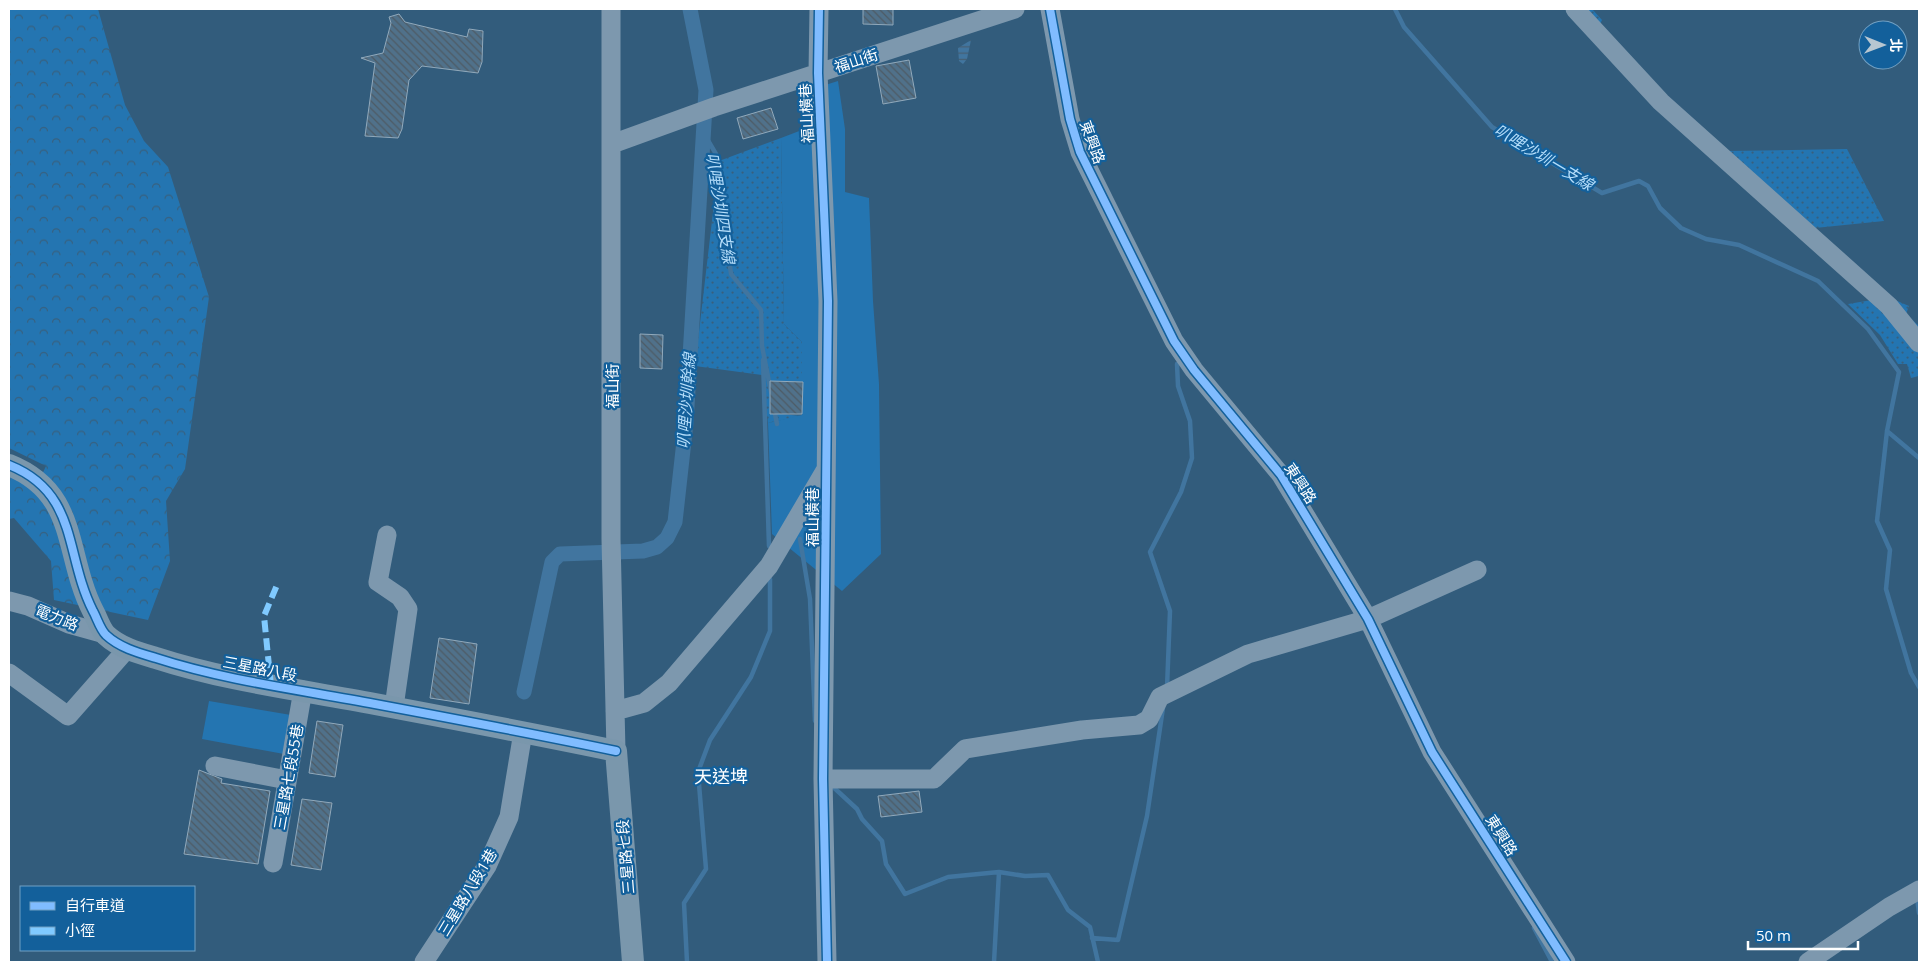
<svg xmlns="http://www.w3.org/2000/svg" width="1928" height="971" viewBox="0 0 1928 971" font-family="'Open Sans','Noto Sans TC',sans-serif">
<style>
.grass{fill:url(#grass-dots)}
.forest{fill:url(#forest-crowns)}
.park{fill:#2475b1}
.water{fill:url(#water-rules)}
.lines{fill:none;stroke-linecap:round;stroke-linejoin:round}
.stream{stroke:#41759f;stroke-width:4.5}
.canal{stroke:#41759f;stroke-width:15}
.building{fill:url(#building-back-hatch);stroke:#91a9bb}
.minor{stroke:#7d98ae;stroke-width:19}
.major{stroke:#7a97ac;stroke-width:22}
.quiet{stroke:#80caff;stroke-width:6;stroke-dasharray:12 6;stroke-linecap:butt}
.cycleway-casing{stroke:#13609b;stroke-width:11}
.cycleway{stroke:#80bcff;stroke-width:8}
.labels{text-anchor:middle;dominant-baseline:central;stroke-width:4.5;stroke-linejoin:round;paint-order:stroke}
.street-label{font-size:15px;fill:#fff;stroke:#13609b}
.water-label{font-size:16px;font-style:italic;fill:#b4ddfa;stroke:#13609b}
.quarter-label{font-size:18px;fill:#fff;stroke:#13609b}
</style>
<defs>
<pattern id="grass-dots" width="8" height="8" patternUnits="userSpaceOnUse" patternTransform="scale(1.25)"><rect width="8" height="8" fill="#2475b1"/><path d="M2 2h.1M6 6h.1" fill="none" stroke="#38607e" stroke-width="1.8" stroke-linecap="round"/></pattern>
<pattern id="forest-crowns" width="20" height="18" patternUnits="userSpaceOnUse" patternTransform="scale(1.25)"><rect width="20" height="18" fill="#2475b1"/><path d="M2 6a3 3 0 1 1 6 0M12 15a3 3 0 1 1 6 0" fill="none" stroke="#38607e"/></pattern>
<pattern id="water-rules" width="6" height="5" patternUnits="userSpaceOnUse" patternTransform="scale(1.25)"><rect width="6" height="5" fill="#41759f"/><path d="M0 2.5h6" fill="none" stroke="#475e71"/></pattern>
<pattern id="building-back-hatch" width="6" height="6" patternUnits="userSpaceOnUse" patternTransform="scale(1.25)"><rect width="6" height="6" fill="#50718a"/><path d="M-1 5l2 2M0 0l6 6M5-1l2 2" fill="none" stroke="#4e5b65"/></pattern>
</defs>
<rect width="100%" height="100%" fill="#325c7c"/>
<!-- grass -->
<path class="grass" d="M 1567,9 L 1592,9 L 1602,20 L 1599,26 L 1653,84 L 1729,151 L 1847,149 L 1884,221 L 1815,228 L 1888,297 L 1909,306 L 1906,314 L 1919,326 L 1919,376 L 1911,378 L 1907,364 L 1898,364 L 1880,335 L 1848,304 L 1872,300 Z
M 781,138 L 784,324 L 802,342 L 803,382 L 770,382 L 770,413 L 802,416 L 768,423 L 762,375 L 695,366 L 719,161 Z"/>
<!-- forest -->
<path class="forest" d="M 9,9 L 98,9 L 125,105 L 144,141 L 168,167 L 209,297 L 185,469 L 166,501 L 170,561 L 148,620 L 54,600 L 51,561 L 14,518 L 9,519 L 9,476 L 38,483 L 46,466 L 9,448 Z"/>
<!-- park -->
<path class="park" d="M 838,81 L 845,129 L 845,192 L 869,198 L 873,301 L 879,384 L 881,554 L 842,591 L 772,534 L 768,423 L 802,415 L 802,342 L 784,324 L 781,138 L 807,128 L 806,91 Z
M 209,701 L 291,715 L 284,754 L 202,739 Z"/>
<!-- water -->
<path class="water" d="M 971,40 L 967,59 L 963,64 L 959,61 L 958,48 Z"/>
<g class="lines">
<!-- stream -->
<path class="stream" d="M 1395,9 L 1404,27 L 1492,127 L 1602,193 L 1639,181 L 1648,186 L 1660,208 L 1681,228 L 1706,239 L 1739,245 L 1818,281 L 1868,329 L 1899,372 L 1887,431 L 1877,521 L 1890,550 L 1886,589 L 1911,673 L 1919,687
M 703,132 L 716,154 L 731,274 L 761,310 L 762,346 L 771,392
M 763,360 L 769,546
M 774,409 L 777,424
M 1887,431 L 1919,458
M 800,539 L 810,599 L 815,721
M 1167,688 L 1170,611 L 1150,552 L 1181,492 L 1192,458 L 1190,421 L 1178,386 L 1177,364
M 831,785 L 857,809 L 862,819 L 882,841 L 886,864 L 905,894 L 948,877 L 999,872 L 994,962
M 999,872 L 1025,876 L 1048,875 L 1068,910 L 1090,927 L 1098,962
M 1917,898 L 1919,913
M 1534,928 L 1552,962
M 1092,938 L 1118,940 L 1147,816 L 1163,708
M 687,962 L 684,903 L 706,869 L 698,772 L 710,740 L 751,677 L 770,631 L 770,579"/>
<!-- canal -->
<path class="canal" d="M 524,692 L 552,562 L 560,554 L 643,551 L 657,547 L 667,538 L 675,522 L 686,423 L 706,90 L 690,9"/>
</g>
<!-- building -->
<path class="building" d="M 863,9 L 893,9 L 893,25 L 863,24 Z
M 399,14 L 405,22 L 467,37 L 469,29 L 483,31 L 482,62 L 478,73 L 422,66 L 409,80 L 402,129 L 398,138 L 365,136 L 375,63 L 361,58 L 383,53 L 391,23 L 389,17 Z
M 909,60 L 916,98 L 883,104 L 876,66 Z
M 771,108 L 778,129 L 743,139 L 737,118 Z
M 640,334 L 663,335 L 662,369 L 640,368 Z
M 770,381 L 803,382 L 802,414 L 770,414 Z
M 439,638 L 477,644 L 469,704 L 430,698 Z
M 317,721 L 343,725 L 335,777 L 309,773 Z
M 199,770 L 222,779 L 221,783 L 270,791 L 258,864 L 184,854 Z
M 919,791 L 922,812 L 881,817 L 878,796 Z
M 302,799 L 332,803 L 321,870 L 291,865 Z"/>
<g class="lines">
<!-- minor -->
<path class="minor" d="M 611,9 L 611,539 L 616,751
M 819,9 L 818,73 L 828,301 L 823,779 L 827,962
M 1050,9 L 1070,119 L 1080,152 L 1174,341 L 1194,370 L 1281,475 L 1368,619 L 1432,752 L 1566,962
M 1575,9 L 1661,102 L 1889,306 L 1919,343
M 612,144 L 714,107 L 1015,9
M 387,535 L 378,582 L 400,597 L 408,609 L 394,707
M 9,601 L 28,606 L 69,624 L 105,634
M 9,673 L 68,716 L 127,649
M 615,711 L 644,703 L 669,683 L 769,566 L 826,469
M 215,766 L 287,780
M 823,779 L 934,779 L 965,749 L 1082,730 L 1139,725 L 1149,719 L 1160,697 L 1248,654 L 1368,619 L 1477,570
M 273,863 L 303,690
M 424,962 L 487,866 L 509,817 L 523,732
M 1808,962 L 1889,907 L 1919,890"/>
<!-- major -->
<path class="major" d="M 9,465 C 79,493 64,554 93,611 C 97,618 100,629 106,635 C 120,648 139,653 156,658 C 227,681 302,690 375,704 C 455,719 535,734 616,751 L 633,962"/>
<!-- quiet -->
<path class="quiet" d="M 271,686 L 264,616 L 277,585"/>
<defs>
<path id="cycleway" d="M 819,9 L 818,73 L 828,301 L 823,779 L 827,962
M 1050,9 L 1070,119 L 1080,152 L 1174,341 L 1194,370 L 1281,475 L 1368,619 L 1432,752 L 1566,962
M 9,465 C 79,493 64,554 93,611 C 97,618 100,629 106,635 C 120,648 139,653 156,658 C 227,681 302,690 375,704 C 455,719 535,734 616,751"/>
</defs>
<!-- cycleway casing -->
<use href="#cycleway" class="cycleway-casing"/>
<!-- cycleway -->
<use href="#cycleway" class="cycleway"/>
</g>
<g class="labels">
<!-- street labels -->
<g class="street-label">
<text transform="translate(856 60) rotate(-18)">福山街</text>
<text transform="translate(806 113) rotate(-93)">福山橫巷</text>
<text transform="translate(1093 142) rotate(70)">東興路</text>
<text transform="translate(612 386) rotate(-90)">福山街</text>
<text transform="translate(1301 483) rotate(57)">東興路</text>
<text transform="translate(812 517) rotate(-90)">福山橫巷</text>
<text transform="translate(57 617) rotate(22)">電力路</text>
<text transform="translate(260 668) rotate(11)">三星路八段</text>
<text transform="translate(288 777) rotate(-80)">三星路七段55巷</text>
<text transform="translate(1502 835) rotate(58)">東興路</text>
<text transform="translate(625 857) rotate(-95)">三星路七段</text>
<text transform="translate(467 892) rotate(-59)">三星路八段1巷</text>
</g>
<!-- water labels -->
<g class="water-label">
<text transform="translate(1544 157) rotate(31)">叭哩沙圳一支線</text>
<text transform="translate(721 208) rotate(81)">叭哩沙圳四支線</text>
<text transform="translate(686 401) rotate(-86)">叭哩沙圳幹線</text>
</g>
<!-- quarter labels -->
<g class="quarter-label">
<text x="721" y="776">天送埤</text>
</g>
</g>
<!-- border -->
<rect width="1928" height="971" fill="none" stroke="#ffffff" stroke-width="20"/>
<!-- legend -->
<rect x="20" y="886" width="175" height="65" fill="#13609b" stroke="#71a0c3"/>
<rect x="30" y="902" width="25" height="8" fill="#80bcff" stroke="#71a0c3"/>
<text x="65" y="911" font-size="15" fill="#ffffff">自行車道</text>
<rect x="30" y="927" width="25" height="8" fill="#80caff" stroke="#71a0c3"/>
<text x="65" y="936" font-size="15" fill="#ffffff">小徑</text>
<!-- north arrow -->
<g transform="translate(1883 45) rotate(91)"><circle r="24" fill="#13609b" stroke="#71a0c3"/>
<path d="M0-4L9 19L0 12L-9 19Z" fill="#b7c6d1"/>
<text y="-8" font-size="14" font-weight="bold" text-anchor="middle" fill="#ffffff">北</text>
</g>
<!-- scale -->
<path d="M1748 941v8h110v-8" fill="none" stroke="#ffffff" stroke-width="2.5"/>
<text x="1756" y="941" font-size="15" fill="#ffffff" stroke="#13609b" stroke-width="4" paint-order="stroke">50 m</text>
</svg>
